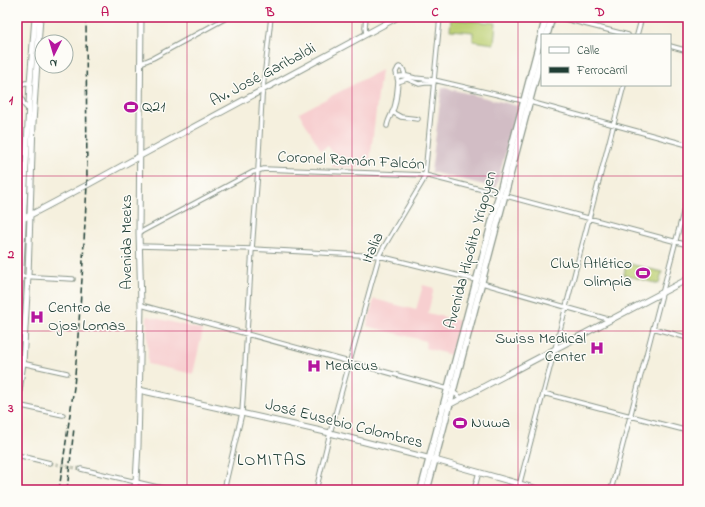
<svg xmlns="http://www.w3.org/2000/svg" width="705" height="507" viewBox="0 0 705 507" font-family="'Indie Flower',sans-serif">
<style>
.built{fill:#f7cfd0}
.industrial{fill:#d2bdc5}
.green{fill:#bdd074;stroke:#6e8654}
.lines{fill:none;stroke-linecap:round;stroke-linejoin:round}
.street-tunnel{stroke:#caccbc;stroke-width:3.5;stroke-dasharray:3.5 2;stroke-linecap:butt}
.street-casing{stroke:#8a9689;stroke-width:5.5}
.secondary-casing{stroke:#8a9689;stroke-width:7}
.primary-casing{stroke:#8a9689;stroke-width:8}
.street{stroke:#fff;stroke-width:3.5}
.secondary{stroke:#fff;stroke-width:5}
.primary{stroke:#fff;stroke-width:5.5}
.rail{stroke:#1f3d34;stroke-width:1.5;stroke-dasharray:6 3;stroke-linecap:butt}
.grid{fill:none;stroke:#c2185b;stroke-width:1;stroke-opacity:0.55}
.labels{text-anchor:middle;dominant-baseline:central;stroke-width:3;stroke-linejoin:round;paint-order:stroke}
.street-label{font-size:16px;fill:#1f3d34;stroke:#fdfcf7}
.poi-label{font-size:16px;fill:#1f3d34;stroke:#fdfcf7;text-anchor:start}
.neighbourhood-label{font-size:17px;letter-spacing:1px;fill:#1f3d34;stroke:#fdfcf7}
.neatline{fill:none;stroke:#c2185b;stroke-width:1.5}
.grid-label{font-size:13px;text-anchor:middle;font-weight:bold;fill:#c2185b}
</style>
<rect width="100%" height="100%" fill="#fdfcf7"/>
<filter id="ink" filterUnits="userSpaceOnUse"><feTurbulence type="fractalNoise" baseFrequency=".025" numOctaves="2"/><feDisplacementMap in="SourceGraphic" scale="8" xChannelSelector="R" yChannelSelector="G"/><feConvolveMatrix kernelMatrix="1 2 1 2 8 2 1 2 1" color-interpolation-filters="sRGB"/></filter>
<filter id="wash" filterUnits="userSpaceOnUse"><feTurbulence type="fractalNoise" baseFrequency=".012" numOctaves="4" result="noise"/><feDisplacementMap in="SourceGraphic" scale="16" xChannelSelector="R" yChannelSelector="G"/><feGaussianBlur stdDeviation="0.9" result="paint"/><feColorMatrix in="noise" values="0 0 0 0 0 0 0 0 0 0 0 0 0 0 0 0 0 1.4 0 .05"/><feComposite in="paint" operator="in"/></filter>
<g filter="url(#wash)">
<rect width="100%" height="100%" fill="#f5f0de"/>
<!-- built -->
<path class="built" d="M 381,70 L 369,168 L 332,167 L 332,152 L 328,146 L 321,150 L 299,113 Z
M 423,285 L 434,288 L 428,313 L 460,321 L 451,355 L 425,348 L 426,341 L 367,326 L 374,299 L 416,310 Z
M 147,316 L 203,330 L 193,374 L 148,364 Z"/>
<!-- industrial -->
<path class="industrial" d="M 442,87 L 518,106 L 496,188 L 431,172 Z"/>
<!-- green -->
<path class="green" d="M 451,19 L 496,23 L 494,44 L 473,41 L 473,32 L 450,30 Z
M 626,263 L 662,272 L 659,284 L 624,275 Z"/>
</g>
<g filter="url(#ink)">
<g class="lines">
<!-- street-tunnel -->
<path class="street-tunnel" d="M 50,463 L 81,469"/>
<defs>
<path id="street" d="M 366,17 L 365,27 L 366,34
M 557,17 L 628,35
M 637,35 L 642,17
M 670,46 L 688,51
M 141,63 L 153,58 L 228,17
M 405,76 C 404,71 404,68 399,67 L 398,68 L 396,72 L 398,82 L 407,79 L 419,84 L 425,83 L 434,83
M 398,77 L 400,76 L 407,76 L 415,78 L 434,80 L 524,101
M 17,87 L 25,83 L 31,83
M 17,89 L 25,106 L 29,110
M 530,102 L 688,145
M 392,112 L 401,117 L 418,119
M 387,126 C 388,119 392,114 394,108 C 397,99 397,90 398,82
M 139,233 L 253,172 L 264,169 L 425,175 L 499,194 L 688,245
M 139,246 L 252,249 L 379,256 L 476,280
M 17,276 L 73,279
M 482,283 L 611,320
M 141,305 L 448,389 L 453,392 L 461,398
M 653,328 L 688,338
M 17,362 L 67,373
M 543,393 L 688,431
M 17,405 L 63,415
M 17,455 L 50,463
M 81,469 L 170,490
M 224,490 L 242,413 L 252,249 L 258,170 L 262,97 L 271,17
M 316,490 L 330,433 L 379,256 L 382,250 L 423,181 L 425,175 L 440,17
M 474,490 L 479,472
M 518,490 L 624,85
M 611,490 L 688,194"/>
<path id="secondary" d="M 17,222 L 89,184 L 140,156 L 398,17
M 17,348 L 30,83 L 35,17
M 139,390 L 330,433 L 435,460 L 541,490
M 17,406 L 23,363 L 28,276 L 33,123 L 40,17
M 447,406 L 688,279
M 134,490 L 136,481 L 138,446 L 140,360 L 141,305 L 139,233 L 141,17"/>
<path id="primary" d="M 547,35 L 552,17
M 421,490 L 546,17
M 427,490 L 542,54"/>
</defs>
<!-- street casing -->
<use href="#street" class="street-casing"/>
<!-- secondary casing -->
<use href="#secondary" class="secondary-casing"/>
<!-- primary casing -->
<use href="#primary" class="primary-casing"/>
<!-- street -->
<use href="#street" class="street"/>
<!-- secondary -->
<use href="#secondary" class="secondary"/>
<!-- primary -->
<use href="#primary" class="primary"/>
<!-- rail -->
<path class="rail" d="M 59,490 L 74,387 L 77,350 L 82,279 L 87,185 L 86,17
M 67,490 L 74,428"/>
</g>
</g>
<!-- grid -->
<path class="grid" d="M 187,17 L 187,490M 352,17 L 352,490M 518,17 L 518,490M 17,176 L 688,176M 17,331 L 688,331"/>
<!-- icons -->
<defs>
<symbol id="stadium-bare" viewBox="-9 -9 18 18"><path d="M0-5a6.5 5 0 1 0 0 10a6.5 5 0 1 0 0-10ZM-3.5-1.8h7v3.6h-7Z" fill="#b5179e" stroke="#fdfcf7" stroke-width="2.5" paint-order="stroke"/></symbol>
<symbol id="hospital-bare" viewBox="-9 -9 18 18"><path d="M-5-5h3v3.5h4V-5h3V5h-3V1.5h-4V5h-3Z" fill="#b5179e" stroke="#fdfcf7" stroke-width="2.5" paint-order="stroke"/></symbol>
</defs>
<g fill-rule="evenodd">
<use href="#stadium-bare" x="121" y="97" width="20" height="20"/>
<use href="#stadium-bare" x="633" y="263" width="20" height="20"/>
<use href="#hospital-bare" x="27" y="307" width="20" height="20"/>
<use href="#hospital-bare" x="587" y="338" width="20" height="20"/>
<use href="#hospital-bare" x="304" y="356" width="20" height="20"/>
<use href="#stadium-bare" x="450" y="413" width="20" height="20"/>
</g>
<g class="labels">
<!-- street labels -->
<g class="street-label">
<text transform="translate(263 75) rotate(-28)">Av. José Garibaldi</text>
<text transform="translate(351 161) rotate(3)">Coronel Ramón Falcón</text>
<text transform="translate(127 242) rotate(-90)">Avenida Meeks</text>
<text transform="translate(373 248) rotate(-66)">Italia</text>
<text transform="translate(471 250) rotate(-75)">Avenida Hipólito Yrigoyen</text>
<text transform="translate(344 424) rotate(14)">José Eusebio Colombres</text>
</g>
<!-- poi labels -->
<g class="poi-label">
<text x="142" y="107">Q21</text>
<text x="632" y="264" text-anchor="end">Club Atlético<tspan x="632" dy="18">Olimpia</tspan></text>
<text x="48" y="308">Centro de<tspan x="48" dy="18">Ojos Lomas</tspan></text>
<text x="586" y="339" text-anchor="end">Swiss Medical<tspan x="586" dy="18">Center</tspan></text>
<text x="325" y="366">Medicus</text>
<text x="471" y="423">Nuwa</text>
</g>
<!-- neighbourhood labels -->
<g class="neighbourhood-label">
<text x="272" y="460">LOMITAS</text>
</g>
</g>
<!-- margin -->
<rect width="705" height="507" fill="none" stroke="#fdfcf7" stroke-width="44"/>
<!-- legend -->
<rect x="541" y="34" width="130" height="52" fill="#fdfcf7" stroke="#a4b0a9"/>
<rect x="549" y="47" width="20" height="6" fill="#ffffff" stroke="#a4b0a9"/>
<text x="577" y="54" font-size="12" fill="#1f3d34">Calle</text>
<rect x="549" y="67" width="20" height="6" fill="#1f3d34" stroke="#a4b0a9"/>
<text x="577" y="74" font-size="12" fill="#1f3d34">Ferrocarril</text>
<!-- north arrow -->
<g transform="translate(54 54) rotate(185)"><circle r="19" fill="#fdfcf7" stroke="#a4b0a9"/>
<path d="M0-3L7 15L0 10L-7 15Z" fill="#b5179e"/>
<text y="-6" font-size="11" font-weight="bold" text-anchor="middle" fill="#1f3d34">N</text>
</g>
<rect x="22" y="22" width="661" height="463" class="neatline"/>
<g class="grid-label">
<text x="105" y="16">A</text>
<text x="270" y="16">B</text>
<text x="435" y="16">C</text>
<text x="600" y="16">D</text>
<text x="11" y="104">1</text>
<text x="11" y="258">2</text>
<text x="11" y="412">3</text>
</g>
</svg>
